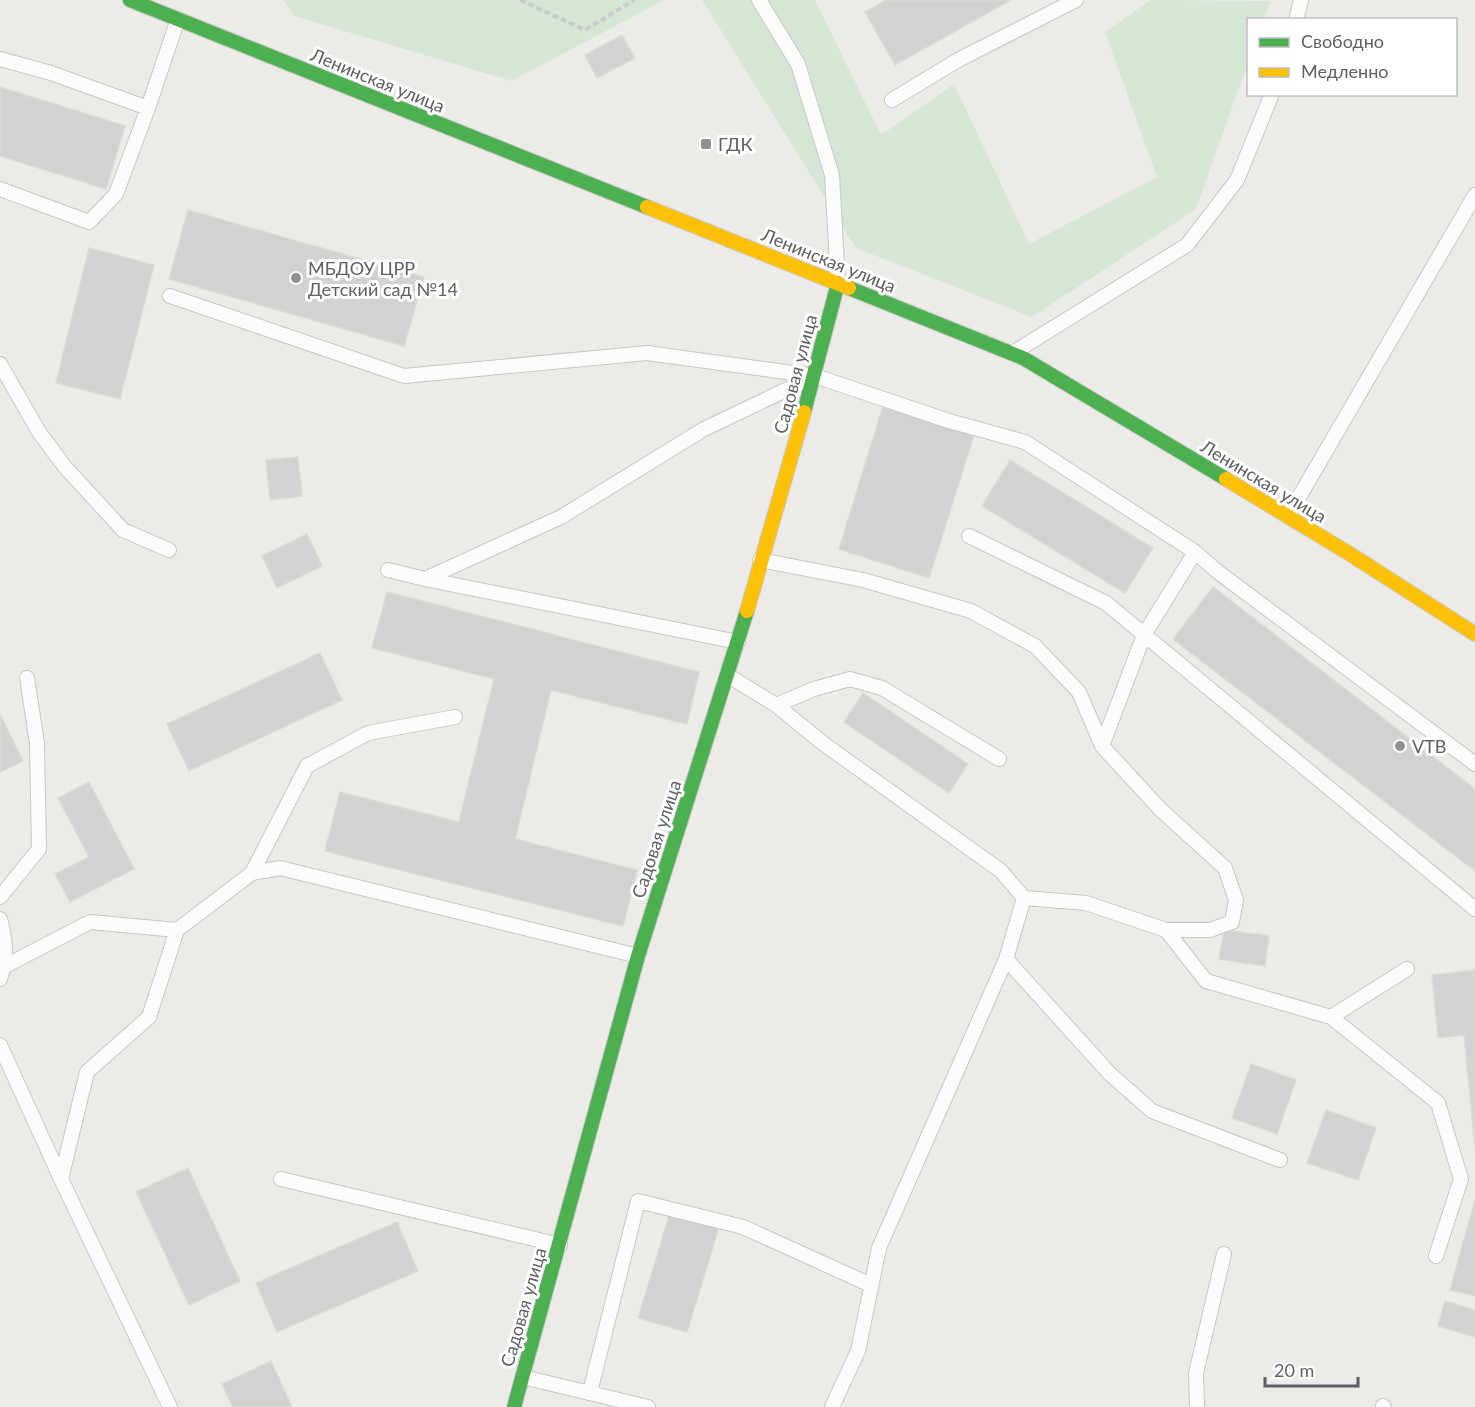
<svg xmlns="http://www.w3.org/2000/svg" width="1475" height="1407" viewBox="0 0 1475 1407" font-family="Lato,sans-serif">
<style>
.green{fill:#d5e7d4}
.building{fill:#d3d2d0;stroke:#dbdad6;stroke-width:1.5}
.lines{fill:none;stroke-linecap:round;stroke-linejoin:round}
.lane-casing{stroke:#c8c7c7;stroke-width:16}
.fast-casing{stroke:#c8c9c9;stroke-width:16}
.slow-casing{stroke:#c8c9c9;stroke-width:16}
.path{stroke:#c8ccca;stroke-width:4;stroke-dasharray:6 3;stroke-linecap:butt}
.lane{stroke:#fcfcfb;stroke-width:14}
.fast{stroke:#4caf50;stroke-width:14}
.slow{stroke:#ffc107;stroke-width:14}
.poi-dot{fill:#8e9092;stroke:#fff;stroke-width:2}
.labels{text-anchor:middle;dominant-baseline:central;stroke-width:6;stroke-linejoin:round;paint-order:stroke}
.street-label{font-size:18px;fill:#5c5f64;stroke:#fff}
.poi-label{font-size:18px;fill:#5c5f64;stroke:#fff;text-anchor:start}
</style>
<rect width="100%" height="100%" fill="#ecebe7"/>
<!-- green -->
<path class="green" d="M 283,0 L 664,0 L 512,81 L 294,16 Z
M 702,0 L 815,0 L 881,135 L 954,84 L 1029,244 L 1157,177 L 1105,32 L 1151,0 L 1270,1 L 1264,19 L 1248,20 L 1248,62 L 1196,209 L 1032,317 L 856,248 Z"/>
<!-- building -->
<path class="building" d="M 886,0 L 1011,0 L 895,65 L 865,12 Z
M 622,35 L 635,58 L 597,78 L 585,55 Z
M 0,87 L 125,126 L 106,189 L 0,156 Z
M 188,210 L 424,277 L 404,346 L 169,279 Z
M 89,248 L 154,265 L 120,399 L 56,383 Z
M 884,403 L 975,432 L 929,578 L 839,549 Z
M 298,457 L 302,496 L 270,500 L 266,460 Z
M 1010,460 L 1153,548 L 1125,593 L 982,506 Z
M 307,534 L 322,566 L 277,588 L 262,556 Z
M 1213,587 L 1475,789 L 1475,871 L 1173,639 Z
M 387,592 L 699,672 L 687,724 L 551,690 L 515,839 L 637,870 L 623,926 L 325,851 L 340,792 L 459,822 L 494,679 L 372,648 Z
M 320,653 L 342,700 L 189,771 L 167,724 Z
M 863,693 L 968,764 L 949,793 L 844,722 Z
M 0,714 L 23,761 L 0,772 Z
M 89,782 L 134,869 L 70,902 L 55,874 L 89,857 L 58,798 Z
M 1224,930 L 1269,936 L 1265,966 L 1219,959 Z
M 1475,970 L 1475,1148 L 1464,1035 L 1438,1038 L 1432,975 Z
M 1251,1064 L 1296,1080 L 1277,1134 L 1232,1118 Z
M 1326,1110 L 1376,1128 L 1358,1180 L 1307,1163 Z
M 188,1168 L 240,1281 L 189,1305 L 136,1192 Z
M 1475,1200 L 1475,1296 L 1450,1290 Z
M 671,1210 L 720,1224 L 687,1332 L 638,1318 Z
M 397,1222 L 418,1271 L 277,1332 L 256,1283 Z
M 1445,1301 L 1475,1310 L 1475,1337 L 1438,1326 Z
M 271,1361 L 292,1407 L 233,1407 L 222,1384 Z"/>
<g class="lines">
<defs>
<path id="lane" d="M 759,0 L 798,64 L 832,175 L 838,283
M 1296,20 L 1301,0
M 0,59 L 51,73 L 148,108 L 178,19
M 892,100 L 958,60 L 1076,0
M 0,189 L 89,222 L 116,194 L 148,108
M 170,296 L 404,376 L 647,353 L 815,376 L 949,421 L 1025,442 L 1195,552 L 1218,572 L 1475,764
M 1016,351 L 1187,245 L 1237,180 L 1272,94
M 0,364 L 39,432 L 65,467 L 123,530 L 169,550
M 1288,516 L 1475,195
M 969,536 L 1106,603 L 1475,909
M 760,560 L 863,580 L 971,611 L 1035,646 L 1079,692 L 1102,746 L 1161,810 L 1225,868 L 1236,900 L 1232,922 L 1210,930 L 1166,930 L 1086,903 L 1024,898
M 388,570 L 425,579 L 738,642
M 425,579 L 561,517 L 704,429 L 811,378
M 727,675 L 776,705 L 824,744 L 1001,871 L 1024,898 L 1006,959 L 879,1248 L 858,1351 L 832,1407
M 776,705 L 814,689 L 850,679 L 882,688 L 999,759
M 1102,746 L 1144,635 L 1195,552
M 252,873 L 307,766 L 368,733 L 455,717
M 0,897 L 39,849 L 37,743 L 27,678
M 0,919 C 6,940 7,958 0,979
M 1166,930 L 1206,981 L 1331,1017 L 1438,1103 L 1461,1179 L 1436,1256
M 1006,959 L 1110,1074 L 1152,1111 L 1280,1160
M 5,966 L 90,922 L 177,930 L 252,873 L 280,868 L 638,956
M 1331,1017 L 1407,969
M 0,1045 L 61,1179 L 170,1407
M 61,1179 L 87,1072 L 149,1017 L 177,930
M 281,1179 L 560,1245
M 523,1377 L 648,1407
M 590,1392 L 638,1201 L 743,1227 L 871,1285
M 1383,1406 L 1384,1407
M 1197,1407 L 1196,1373 L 1224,1254"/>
<path id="fast" d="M 130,0 L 647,207
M 849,288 L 1023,358 L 1226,479
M 804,412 L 838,283
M 514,1407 L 638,956 L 747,611"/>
<path id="slow" d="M 647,207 L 849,288
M 1226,479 L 1350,554 L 1475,634
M 747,611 L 804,412"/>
</defs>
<!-- lane casing -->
<use href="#lane" class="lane-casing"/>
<!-- fast casing -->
<use href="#fast" class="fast-casing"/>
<!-- slow casing -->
<use href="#slow" class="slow-casing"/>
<!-- path -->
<path class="path" d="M 520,0 L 585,30 L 634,0"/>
<!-- lane -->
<use href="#lane" class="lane"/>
<!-- fast -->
<use href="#fast" class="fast"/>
<!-- slow -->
<use href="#slow" class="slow"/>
</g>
<!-- markers -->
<g class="poi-dot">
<rect x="700" y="138" width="12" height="12" rx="3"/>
<circle cx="296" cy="278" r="6"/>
<circle cx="1400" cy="746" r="6"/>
</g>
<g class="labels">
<!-- street labels -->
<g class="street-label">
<text transform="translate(378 80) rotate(22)">Ленинская улица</text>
<text transform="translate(829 260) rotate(22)">Ленинская улица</text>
<text transform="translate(795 374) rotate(-75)">Садовая улица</text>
<text transform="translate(1264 481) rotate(31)">Ленинская улица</text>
<text transform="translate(656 839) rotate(-72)">Садовая улица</text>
<text transform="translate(523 1307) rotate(-74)">Садовая улица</text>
</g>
<!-- poi labels -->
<g class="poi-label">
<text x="718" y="144">ГДК</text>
<text x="308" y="268">МБДОУ ЦРР<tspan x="308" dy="21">Детский сад №14</tspan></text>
<text x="1412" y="746">VTB</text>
</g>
</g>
<!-- legend -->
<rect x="1247" y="18" width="210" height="78" fill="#ffffff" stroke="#bebfc1" stroke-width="1.5"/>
<rect x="1259" y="38" width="30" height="9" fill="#4caf50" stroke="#bebfc1" stroke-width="1.5"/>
<text x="1301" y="48" font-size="18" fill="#5c5f64">Свободно</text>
<rect x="1259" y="68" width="30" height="9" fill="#ffc107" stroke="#bebfc1" stroke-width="1.5"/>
<text x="1301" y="78" font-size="18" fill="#5c5f64">Медленно</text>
<!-- scale -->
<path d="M1265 1377v9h93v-9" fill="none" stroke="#5c5f64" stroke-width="3"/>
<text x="1274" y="1377" font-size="18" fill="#5c5f64" stroke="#ffffff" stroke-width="4.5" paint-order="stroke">20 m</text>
</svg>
